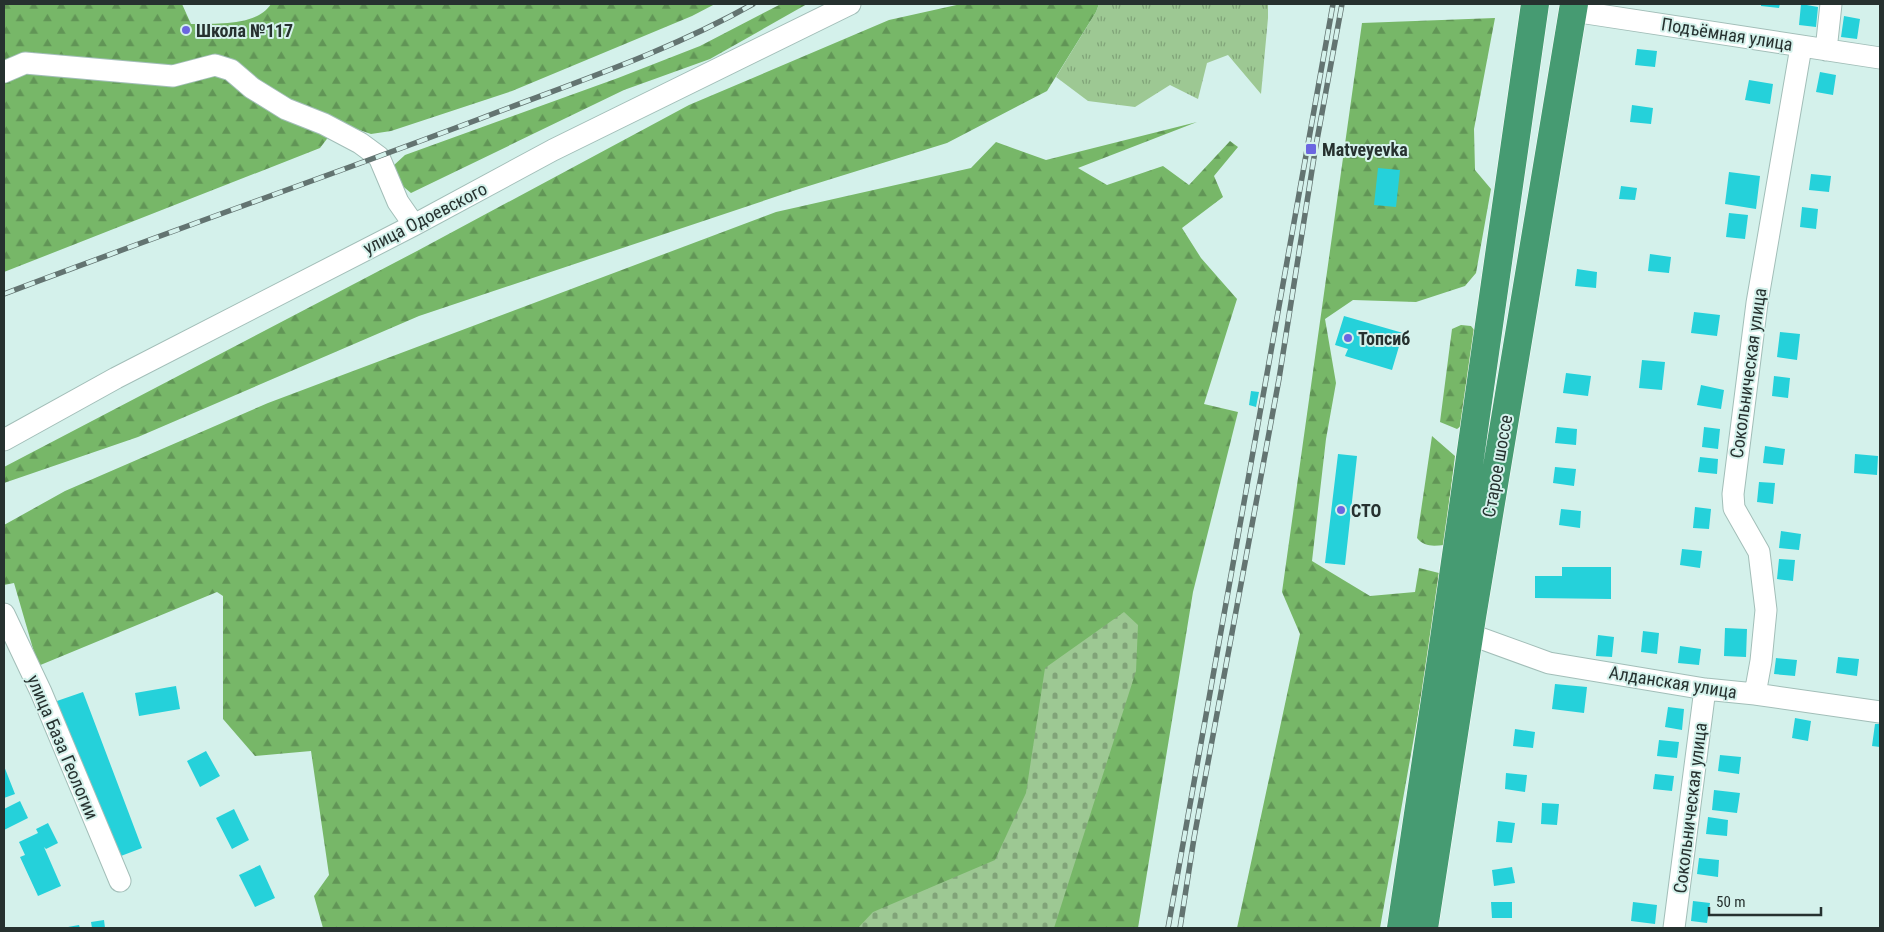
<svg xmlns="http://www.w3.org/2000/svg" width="1884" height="932" viewBox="0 0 1884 932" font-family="'Roboto Condensed',sans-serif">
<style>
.grass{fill:url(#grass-tufts)}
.forest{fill:url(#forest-firs)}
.cemetery{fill:url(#cemetery-stones)}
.building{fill:#25d1da}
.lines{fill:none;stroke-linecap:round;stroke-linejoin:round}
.minor-casing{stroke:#a2beb8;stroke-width:23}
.highway-casing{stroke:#fff;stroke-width:29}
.minor{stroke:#fff;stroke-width:21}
.highway{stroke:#469b72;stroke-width:28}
.rail-casing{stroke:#637471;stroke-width:5.5}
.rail{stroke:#d4f1eb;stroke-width:4;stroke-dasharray:11;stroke-linecap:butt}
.poi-dot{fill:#6b66e0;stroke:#d4f1eb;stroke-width:2}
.labels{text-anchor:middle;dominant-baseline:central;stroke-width:4;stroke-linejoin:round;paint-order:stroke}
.poi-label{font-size:18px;font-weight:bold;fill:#26312f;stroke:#d4f1eb;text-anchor:start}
.street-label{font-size:18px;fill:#26312f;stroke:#d4f1eb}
</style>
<defs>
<pattern id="grass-tufts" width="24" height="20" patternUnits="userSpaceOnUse" patternTransform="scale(1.25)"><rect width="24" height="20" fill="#9dc893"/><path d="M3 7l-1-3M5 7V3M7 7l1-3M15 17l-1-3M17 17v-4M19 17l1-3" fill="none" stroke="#80a378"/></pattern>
<pattern id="forest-firs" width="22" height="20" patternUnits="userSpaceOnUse" patternTransform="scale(1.25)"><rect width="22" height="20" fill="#77b768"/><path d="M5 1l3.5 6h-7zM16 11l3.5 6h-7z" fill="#619556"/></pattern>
<pattern id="cemetery-stones" width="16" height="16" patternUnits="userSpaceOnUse" patternTransform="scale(1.25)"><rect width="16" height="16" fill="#9dc893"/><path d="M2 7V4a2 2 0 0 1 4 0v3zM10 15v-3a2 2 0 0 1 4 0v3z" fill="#80a378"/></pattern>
</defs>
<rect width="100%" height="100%" fill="#d4f1eb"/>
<!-- grass -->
<path class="grass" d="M 1099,4 L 1268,4 L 1268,18 L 1261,94 L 1228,55 L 1207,63 L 1198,99 L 1170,85 L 1135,107 L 1088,101 L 1056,77 L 1096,12 Z"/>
<!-- forest -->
<path class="forest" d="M 4,4 L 182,4 L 191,24 C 215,23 256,27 271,4 L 715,4 L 692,16 L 512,91 L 391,131 L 371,134 L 339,123 L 320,148 L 4,272 Z
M 781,4 L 807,4 L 710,59 L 624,90 L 411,193 L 393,178 L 393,166 L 405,155 L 618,78 L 700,46 Z
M 961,4 L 1099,4 L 1096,12 L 1047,91 L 947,143 L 799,189 L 419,316 L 138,437 L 4,483 L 4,467 L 417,251 L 689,105 L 889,20 Z
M 1495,18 L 1474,129 L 1475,170 L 1491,189 L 1476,273 L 1465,286 L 1416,302 L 1353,300 L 1325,319 L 1336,383 L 1326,439 L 1312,561 L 1370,596 L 1415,592 L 1419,568 L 1439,573 L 1432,636 L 1380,928 L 1237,928 L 1300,634 L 1282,592 L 1362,23 Z
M 1197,122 L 1078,168 L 1107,185 L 1163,166 L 1189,185 L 1230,141 L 1238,147 L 1214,176 L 1223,197 L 1182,228 L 1201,258 L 1237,299 L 1204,404 L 1238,412 L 1193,592 L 1138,928 L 323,928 L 314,896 L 329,875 L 311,751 L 255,756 L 223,719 L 223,596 L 217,592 L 38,666 L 14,583 L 4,585 L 4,525 L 65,491 L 268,403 L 776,212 L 971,168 L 996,142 L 1046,160 Z
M 1461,325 L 1471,326 L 1475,331 L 1461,426 L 1457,429 L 1440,422 L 1452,329 Z
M 1432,436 L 1455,456 L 1444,545 C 1433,546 1424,547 1417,538 Z"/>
<!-- cemetery -->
<path class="cemetery" d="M 1124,612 L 1138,625 L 1136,671 L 1054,928 L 858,928 L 873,912 L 995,860 L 1026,793 L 1045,668 Z"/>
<!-- building -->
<path class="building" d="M 1761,4 L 1780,4 L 1779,8 L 1761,6 Z
M 1801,4 L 1818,7 L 1816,27 L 1799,25 Z
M 1844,16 L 1860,19 L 1857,39 L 1841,37 Z
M 1637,49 L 1657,51 L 1655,67 L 1635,65 Z
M 1820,72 L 1836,75 L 1833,95 L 1816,92 Z
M 1749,80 L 1773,84 L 1770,104 L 1745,100 Z
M 1632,105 L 1653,108 L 1651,124 L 1630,122 Z
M 1378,168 L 1400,170 L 1396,207 L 1374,205 Z
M 1729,172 L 1760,176 L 1756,209 L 1725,204 Z
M 1811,174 L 1831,176 L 1829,192 L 1809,190 Z
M 1621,186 L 1637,188 L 1635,200 L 1619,199 Z
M 1802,207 L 1818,209 L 1816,229 L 1800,227 Z
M 1729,213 L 1748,215 L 1745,239 L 1726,237 Z
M 1650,254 L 1671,257 L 1669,273 L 1648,271 Z
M 1577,269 L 1597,272 L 1596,288 L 1575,286 Z
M 1694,312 L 1720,315 L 1717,336 L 1691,333 Z
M 1344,316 L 1403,333 L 1392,370 L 1345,356 L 1348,349 L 1335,345 Z
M 1780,332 L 1800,334 L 1797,360 L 1777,357 Z
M 1642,360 L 1665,362 L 1662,390 L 1639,388 Z
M 1566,373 L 1591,376 L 1588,396 L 1563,393 Z
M 1774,376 L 1790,378 L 1788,398 L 1772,396 Z
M 1701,385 L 1724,390 L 1721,409 L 1697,405 Z
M 1251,391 L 1259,392 L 1256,407 L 1249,405 Z
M 1557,427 L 1577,429 L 1576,445 L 1555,443 Z
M 1704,427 L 1720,429 L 1718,449 L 1702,447 Z
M 1765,446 L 1785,449 L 1783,465 L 1763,463 Z
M 1338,454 L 1357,456 L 1345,565 L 1325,563 Z
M 1855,454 L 1878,456 L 1877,475 L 1854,473 Z
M 1700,457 L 1718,459 L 1717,474 L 1698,472 Z
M 1555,467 L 1576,469 L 1574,486 L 1553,483 Z
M 1759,482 L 1775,483 L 1773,504 L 1757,502 Z
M 1695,507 L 1711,509 L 1709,529 L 1693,528 Z
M 1561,509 L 1581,511 L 1580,528 L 1559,525 Z
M 1781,531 L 1801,534 L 1799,550 L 1779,548 Z
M 1682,549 L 1702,551 L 1700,568 L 1680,565 Z
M 1779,559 L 1795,560 L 1793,581 L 1777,579 Z
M 1562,567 L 1611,567 L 1611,599 L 1535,598 L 1535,576 L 1562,576 Z
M 1725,628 L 1747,629 L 1746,657 L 1724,656 Z
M 1643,631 L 1659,633 L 1657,654 L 1641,652 Z
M 1598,635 L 1614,637 L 1612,657 L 1596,656 Z
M 1680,646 L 1701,649 L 1699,665 L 1678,663 Z
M 1838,657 L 1859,659 L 1857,676 L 1836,673 Z
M 1776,658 L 1797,660 L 1795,676 L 1774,674 Z
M 1555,684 L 1587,687 L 1584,713 L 1552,709 Z
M 176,686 L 180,709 L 139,716 L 135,693 Z
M 83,692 L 142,848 L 113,859 L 54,702 Z
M 1668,707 L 1684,709 L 1682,730 L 1665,727 Z
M 1795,718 L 1811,721 L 1808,741 L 1792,738 Z
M 1875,724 L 1880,724 L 1880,747 L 1872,746 Z
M 1515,729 L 1535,732 L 1533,748 L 1513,746 Z
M 1659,740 L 1679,742 L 1677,758 L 1657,756 Z
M 206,751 L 220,776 L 200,787 L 187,761 Z
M 1720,755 L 1741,757 L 1739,774 L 1718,771 Z
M 4,766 L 15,794 L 4,798 Z
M 1506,773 L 1527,775 L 1525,792 L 1505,789 Z
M 1655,774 L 1674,776 L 1672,791 L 1653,789 Z
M 1714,790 L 1740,793 L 1737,813 L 1712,810 Z
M 20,801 L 28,818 L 4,830 L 4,809 Z
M 1542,803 L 1559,804 L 1557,825 L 1541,824 Z
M 234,809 L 249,840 L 232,849 L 216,818 Z
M 1708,817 L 1728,820 L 1727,836 L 1706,834 Z
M 1498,821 L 1515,823 L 1512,843 L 1496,842 Z
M 48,823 L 58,843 L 46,849 L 44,847 L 61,886 L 38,896 L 20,857 L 25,855 L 19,842 L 38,833 L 36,829 Z
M 1699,858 L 1719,860 L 1718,877 L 1697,874 Z
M 260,865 L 275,898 L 255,907 L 239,875 Z
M 1512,867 L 1515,883 L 1494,886 L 1492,870 Z
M 1693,901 L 1710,903 L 1707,923 L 1691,921 Z
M 1491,902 L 1512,902 L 1512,918 L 1492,918 Z
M 1633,902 L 1657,905 L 1655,924 L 1631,921 Z
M 104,920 L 105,928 L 92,928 L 91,922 Z
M 79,925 L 80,928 L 68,928 L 68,927 Z"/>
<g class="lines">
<defs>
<path id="minor" d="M 1573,11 L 1880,58
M 1826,50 L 1831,4
M 4,72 L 25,63 L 173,76 L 215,65 L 231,70 L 252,88 L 286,109 L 324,124 L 360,143 L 379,157 L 398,202 L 414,225
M 4,440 L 116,378 L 414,225 L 553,150 L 850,4
M 4,614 L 41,692 L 120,881
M 1469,634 L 1549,663 L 1705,689 L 1755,694 L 1880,712
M 1755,694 L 1761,661 L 1766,610 L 1759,552 L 1734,508 L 1733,494 L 1757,303 L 1801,47
M 1674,928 L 1705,689"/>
<path id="highway" d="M 1401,928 L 1443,646 L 1535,4
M 1424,928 L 1472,617 L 1574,4"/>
</defs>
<!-- minor casing -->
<use href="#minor" class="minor-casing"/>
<!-- highway casing -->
<use href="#highway" class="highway-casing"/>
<!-- minor -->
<use href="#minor" class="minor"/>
<!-- highway -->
<use href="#highway" class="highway"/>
<defs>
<path id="rail" d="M 4,294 C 162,234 323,178 482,118 C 573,83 668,52 753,4
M 1168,928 L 1333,4
M 1180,928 L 1194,838 L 1279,379 L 1315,151 L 1342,4"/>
</defs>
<!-- rail casing -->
<use href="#rail" class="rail-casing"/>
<!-- rail -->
<use href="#rail" class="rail"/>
</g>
<!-- markers -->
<g class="poi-dot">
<circle cx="186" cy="30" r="5"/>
<rect x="1305" y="143" width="12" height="12" rx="2.5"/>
<circle cx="1348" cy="338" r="5"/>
<circle cx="1341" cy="510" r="5"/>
</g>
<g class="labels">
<!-- poi labels -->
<g class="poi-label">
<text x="196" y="30">Школа №117</text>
<text x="1322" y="149">Matveyevka</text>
<text x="1358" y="338">Топсиб</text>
<text x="1351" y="510">СТО</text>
</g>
<!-- street labels -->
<g class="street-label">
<text transform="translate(1727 34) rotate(9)">Подъёмная улица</text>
<text transform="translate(425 218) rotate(-27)">улица Одоевского</text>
<text transform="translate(1748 373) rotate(-82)">Сокольническая улица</text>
<text transform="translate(1497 466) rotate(-80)">Старое шоссе</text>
<text transform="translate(1673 682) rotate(9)">Алданская улица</text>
<text transform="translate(63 747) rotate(67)">улица База Геологии</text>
<text transform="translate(1690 808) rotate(-83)">Сокольническая улица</text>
</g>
</g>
<!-- border -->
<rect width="1884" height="932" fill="none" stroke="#26312f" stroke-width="10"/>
<!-- scale -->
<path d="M1709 907v8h112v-8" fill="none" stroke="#26312f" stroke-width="2.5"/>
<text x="1716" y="907" font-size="15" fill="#26312f" stroke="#d4f1eb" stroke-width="4" paint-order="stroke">50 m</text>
</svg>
